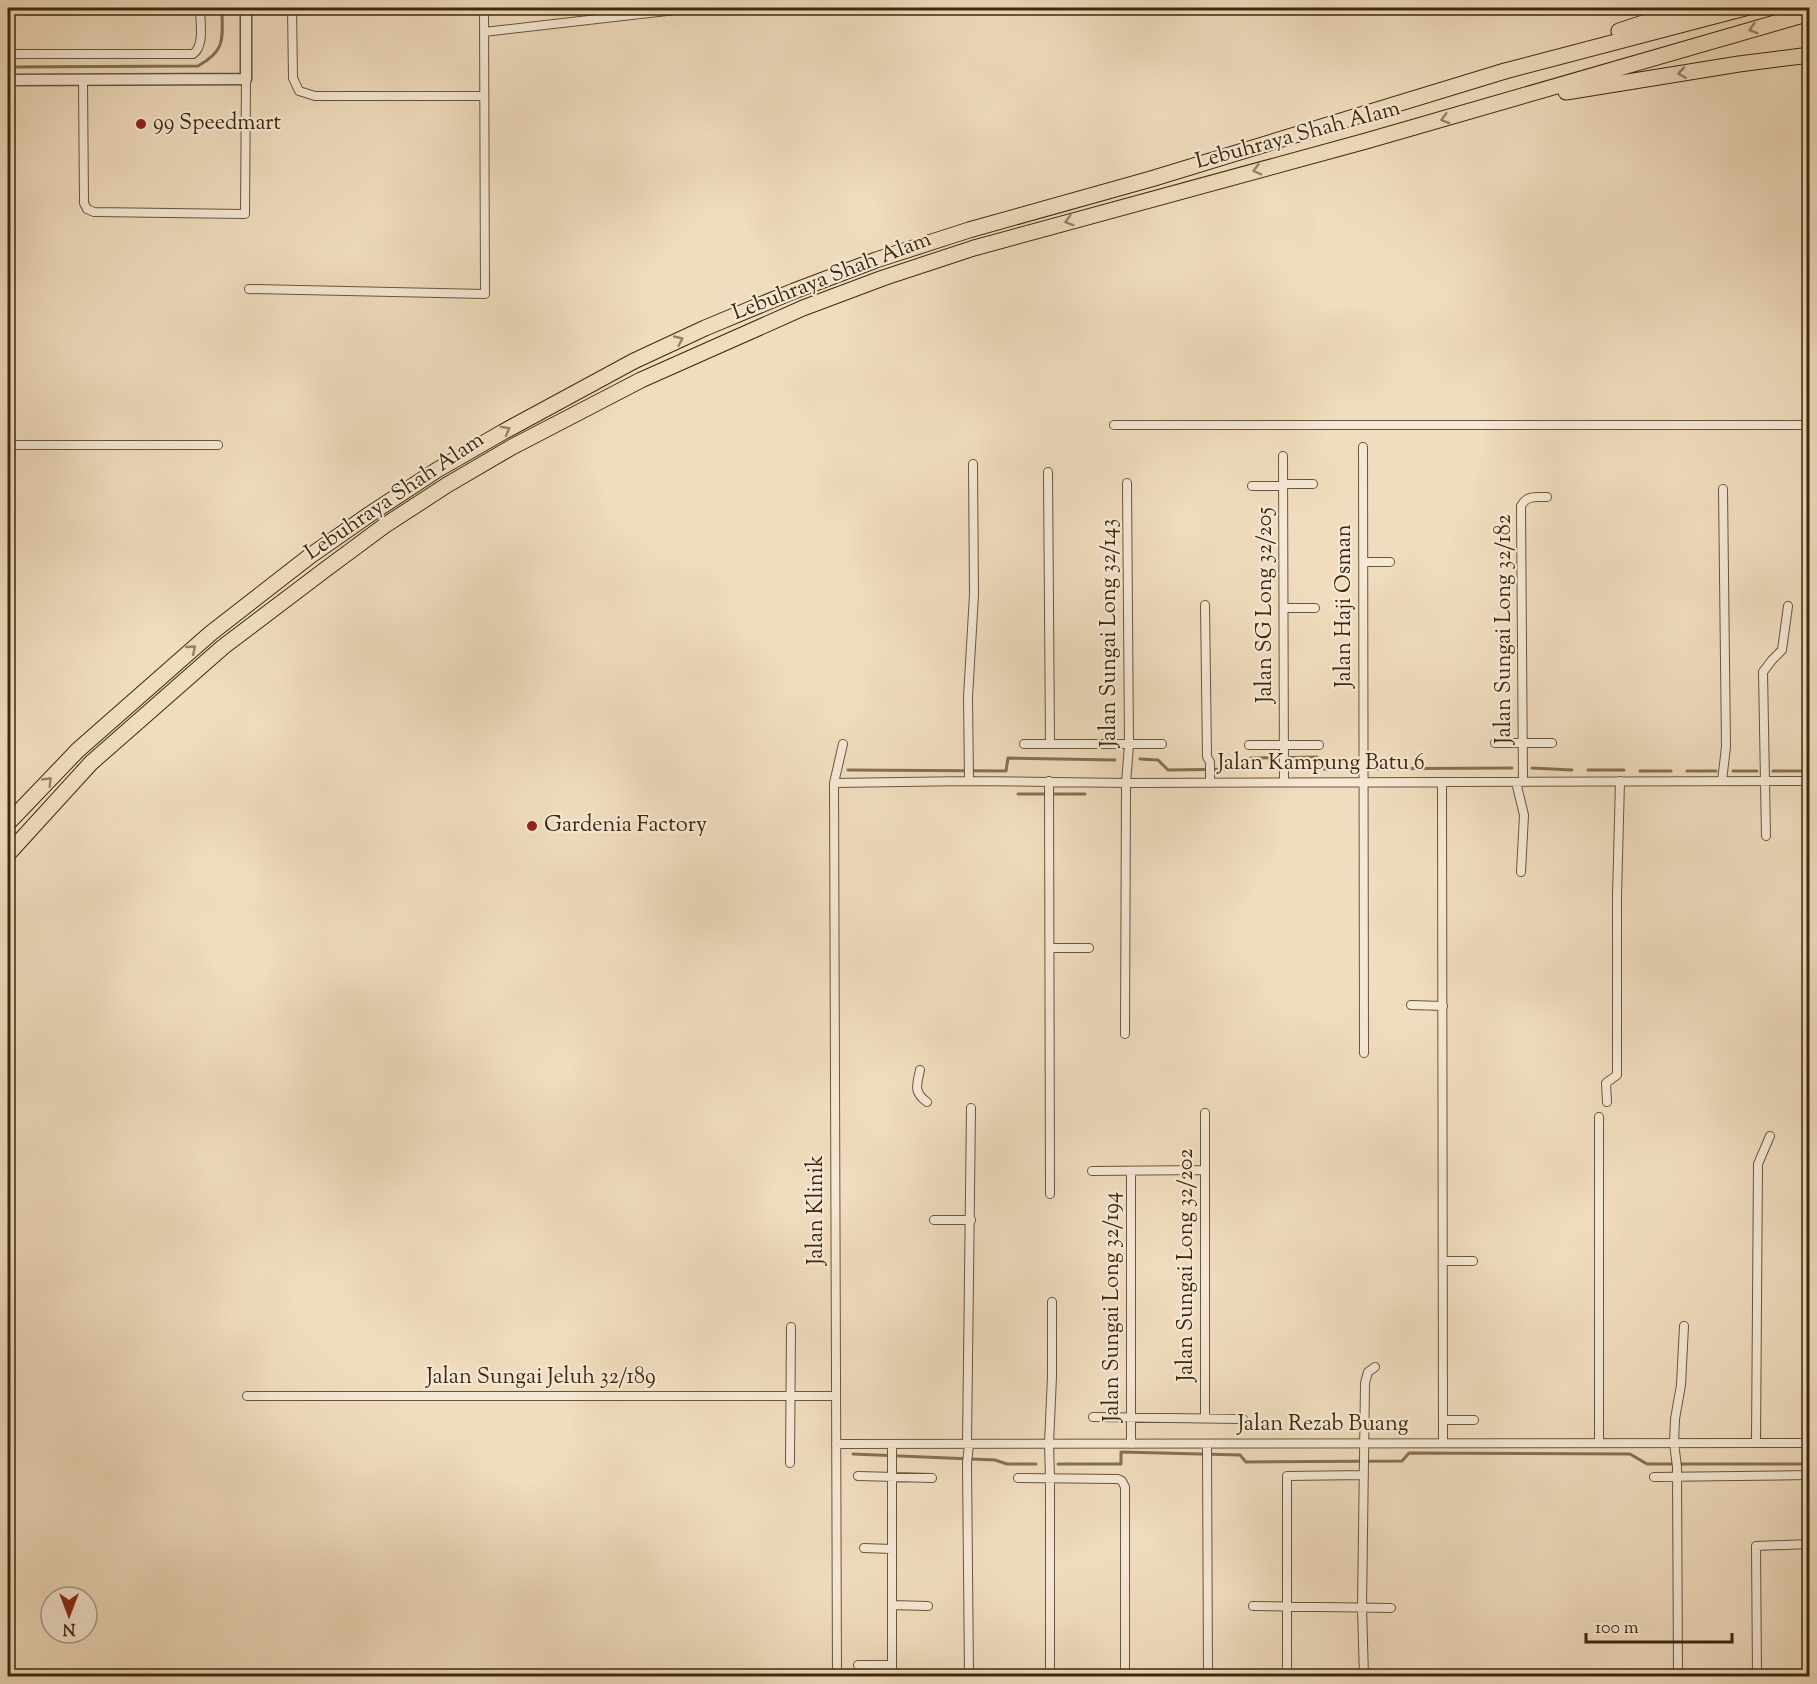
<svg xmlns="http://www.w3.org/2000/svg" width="1817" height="1684" viewBox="0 0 1817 1684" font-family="'Sorts Mill Goudy',serif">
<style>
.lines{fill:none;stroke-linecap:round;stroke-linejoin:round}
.stream{stroke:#837053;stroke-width:3}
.minor-casing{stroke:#695639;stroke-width:10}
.tertiary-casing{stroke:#695639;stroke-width:13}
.motorway-casing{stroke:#3c290d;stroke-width:17}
.minor{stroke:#f5e8d5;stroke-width:8}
.tertiary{stroke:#f5e8d5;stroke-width:10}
.motorway{stroke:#f0dcbe;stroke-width:15}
.oneway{stroke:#968266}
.poi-dot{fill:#8f2418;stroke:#f5e8d5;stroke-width:2}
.labels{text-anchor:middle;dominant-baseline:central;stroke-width:4.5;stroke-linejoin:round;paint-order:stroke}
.poi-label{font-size:22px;fill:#3c290d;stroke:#f5e8d5;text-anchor:start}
.street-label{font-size:22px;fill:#3c290d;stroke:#f5e8d5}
</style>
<rect width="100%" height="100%" fill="#f0dcbe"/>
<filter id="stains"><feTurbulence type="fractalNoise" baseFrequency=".00333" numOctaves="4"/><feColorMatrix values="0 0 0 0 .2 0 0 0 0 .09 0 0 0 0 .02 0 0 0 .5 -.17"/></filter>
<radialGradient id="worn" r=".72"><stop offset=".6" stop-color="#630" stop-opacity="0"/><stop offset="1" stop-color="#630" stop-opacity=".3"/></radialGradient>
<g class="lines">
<!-- stream -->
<path class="stream" d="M 8,67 L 198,66 C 227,50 222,38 222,8
M 1140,759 L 1158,760 L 1168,770 L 1243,769 L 1251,758 L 1317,757 L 1324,769 L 1512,768
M 1532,768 L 1572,770
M 848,770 L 1006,771 L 1008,758 L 1115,760
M 1588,770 L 1624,770
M 1640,771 L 1671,771
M 1687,771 L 1716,771
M 1733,771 L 1757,771
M 1773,771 L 1810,771
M 1018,794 L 1085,794
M 853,1454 L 995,1460 L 1007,1464 L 1036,1464
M 1058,1464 L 1121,1464 L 1121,1452 L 1240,1455 L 1246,1462 L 1402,1461 L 1409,1453 L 1630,1454 L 1647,1464 L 1810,1464"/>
<defs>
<path id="minor" d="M 292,8 L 293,78 L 299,91 L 315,96 L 484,96
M 484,32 L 693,8
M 8,54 L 193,54 C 205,46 200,21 200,8
M 83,81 L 84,203 L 87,209 L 94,212 L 245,214 L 246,79
M 249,289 L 485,294 L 484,8
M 1114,425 L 1810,425
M 8,445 L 218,445
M 1363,447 L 1364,1053
M 1283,456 L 1284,782
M 1048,472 L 1050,744
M 1283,484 L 1313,484
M 1252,486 L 1283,486
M 1364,562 L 1390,562
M 1205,605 L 1207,757 L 1210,762 L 1210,783
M 1284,608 L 1315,608
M 1495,743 L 1552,743
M 1024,744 L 1162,744
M 1249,745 L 1319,745
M 969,781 L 968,697 L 974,595 L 973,464
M 1049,781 L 1050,1194
M 1722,781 L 1726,747 L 1723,489
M 1442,782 L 1443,1443
M 1516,782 L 1524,815 L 1521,872
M 1523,782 L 1521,506 C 1527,495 1536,497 1547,497
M 834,783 L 969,781 L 1126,783 L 1810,781
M 1766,836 L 1763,672 L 1772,660 L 1782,650 L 1788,606
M 1050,948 L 1089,948
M 1411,1005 L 1443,1006
M 1125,1034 L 1126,783 L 1129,745 L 1127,483
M 920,1070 C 917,1085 913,1092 927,1102
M 1607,1102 L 1606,1083 L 1617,1075 L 1617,896 L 1620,781
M 1205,1113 L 1205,1418
M 1599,1117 L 1599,1443
M 1092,1171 L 1205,1170
M 1131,1171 L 1131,1444
M 934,1220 L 971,1220
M 1443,1261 L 1473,1261
M 247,1396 L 836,1396
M 1093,1417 L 1243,1419
M 1444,1420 L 1474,1420
M 1756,1443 L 1758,1164 L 1770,1136
M 836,1444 L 1810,1443
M 967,1444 L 971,1108
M 1207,1444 L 1208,1676
M 790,1463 L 791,1327
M 858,1476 L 932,1478
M 1654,1477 L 1810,1475
M 1018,1478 L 1118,1479 L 1122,1481 L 1125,1487 L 1125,1676
M 864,1548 L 892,1549
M 892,1605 L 928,1606
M 1253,1606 L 1391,1608
M 858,1665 L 892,1665
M 837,1676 L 834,783 L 843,744
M 892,1676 L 892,1444
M 969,1676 L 967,1463 L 969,1444
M 1050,1676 L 1050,1479 L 1049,1444 L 1052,1376 L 1052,1302
M 1287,1676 L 1287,1476 L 1364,1475
M 1364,1676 L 1362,1608 L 1365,1383 L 1368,1372 L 1375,1367
M 1678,1676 L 1677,1467 L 1674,1443 L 1675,1419 L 1681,1385 L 1684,1326
M 1757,1676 L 1756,1546 L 1810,1544"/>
<path id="tertiary" d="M 8,80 L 246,79 L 246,8"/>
<path id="motorway" d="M 1619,31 L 1689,8
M 1566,92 L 1739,64 L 1810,55
M 8,823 L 78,750 L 211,633 L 310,556 L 370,514 L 437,470 L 503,432 L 634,361 L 705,328 L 794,291 L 876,260 L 969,230 L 1151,179 L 1505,71 L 1745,8
M 8,854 L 91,763 L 223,647 L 326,569 L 384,526 L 447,485 L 512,447 L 641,380 L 803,308 L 883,278 L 974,248 L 1366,141 L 1810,13"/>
</defs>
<!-- minor casing -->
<use href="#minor" class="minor-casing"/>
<!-- tertiary casing -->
<use href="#tertiary" class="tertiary-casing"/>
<!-- motorway casing -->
<use href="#motorway" class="motorway-casing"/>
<!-- minor -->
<use href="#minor" class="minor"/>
<!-- tertiary -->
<use href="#tertiary" class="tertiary"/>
<!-- motorway -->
<use href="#motorway" class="motorway"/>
</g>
<!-- one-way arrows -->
<defs><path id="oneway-chevron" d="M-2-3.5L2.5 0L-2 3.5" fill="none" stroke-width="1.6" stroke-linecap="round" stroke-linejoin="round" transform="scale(1.5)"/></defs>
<g class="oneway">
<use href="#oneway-chevron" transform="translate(1753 29) rotate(164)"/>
<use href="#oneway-chevron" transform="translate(1682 73) rotate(171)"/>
<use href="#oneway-chevron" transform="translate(1445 119) rotate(164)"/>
<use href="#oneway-chevron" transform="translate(1257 170) rotate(165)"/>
<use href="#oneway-chevron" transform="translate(1069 221) rotate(164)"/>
<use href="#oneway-chevron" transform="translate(679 340) rotate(-25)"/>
<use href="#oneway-chevron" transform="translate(506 430) rotate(-29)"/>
<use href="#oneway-chevron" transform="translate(192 649) rotate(-41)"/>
<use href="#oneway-chevron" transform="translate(48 781) rotate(-46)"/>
</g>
<!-- markers -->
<g class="poi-dot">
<circle cx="141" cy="124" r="6"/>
<circle cx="532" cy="826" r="6"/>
</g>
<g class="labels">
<!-- poi labels -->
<g class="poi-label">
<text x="153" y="124">99 Speedmart</text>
<text x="544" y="826">Gardenia Factory</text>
</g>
<!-- street labels -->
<g class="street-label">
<text transform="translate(1298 136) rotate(-15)">Lebuhraya Shah Alam</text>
<text transform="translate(832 277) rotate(-21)">Lebuhraya Shah Alam</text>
<text transform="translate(395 497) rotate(-34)">Lebuhraya Shah Alam</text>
<text transform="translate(1266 605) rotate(-90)">Jalan SG Long 32/205</text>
<text transform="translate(1345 606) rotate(-90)">Jalan Haji Osman</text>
<text transform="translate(1505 629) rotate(-90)">Jalan Sungai Long 32/182</text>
<text transform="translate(1110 633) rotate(-90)">Jalan Sungai Long 32/143</text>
<text x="1321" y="764">Jalan Kampung Batu 6</text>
<text transform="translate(817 1210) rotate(-90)">Jalan Klinik</text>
<text transform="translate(1187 1265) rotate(-90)">Jalan Sungai Long 32/202</text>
<text transform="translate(1113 1307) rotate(-90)">Jalan Sungai Long 32/194</text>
<text x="541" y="1378">Jalan Sungai Jeluh 32/189</text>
<text x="1323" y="1425">Jalan Rezab Buang</text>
</g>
</g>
<!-- margin -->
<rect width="1817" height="1684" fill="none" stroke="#f0dcbe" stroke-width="30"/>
<rect x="9" y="9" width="1799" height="1666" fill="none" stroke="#3c290d" stroke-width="3"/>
<rect x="15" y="15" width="1787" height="1654" fill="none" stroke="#3c290d" stroke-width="1.5"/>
<!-- north arrow -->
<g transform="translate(69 1615) rotate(180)"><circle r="28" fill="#f5e8d5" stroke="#ab9c85" stroke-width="1.5"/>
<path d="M0-4.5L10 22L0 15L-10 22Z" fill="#8f2418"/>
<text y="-9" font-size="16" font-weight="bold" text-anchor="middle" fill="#3c290d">N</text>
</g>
<!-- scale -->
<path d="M1586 1633v9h146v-9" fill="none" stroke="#3c290d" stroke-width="3"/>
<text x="1595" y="1633" font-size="18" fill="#3c290d" stroke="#f5e8d5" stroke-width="4.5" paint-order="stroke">100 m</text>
<rect width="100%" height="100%" filter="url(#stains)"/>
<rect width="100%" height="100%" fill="url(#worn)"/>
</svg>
